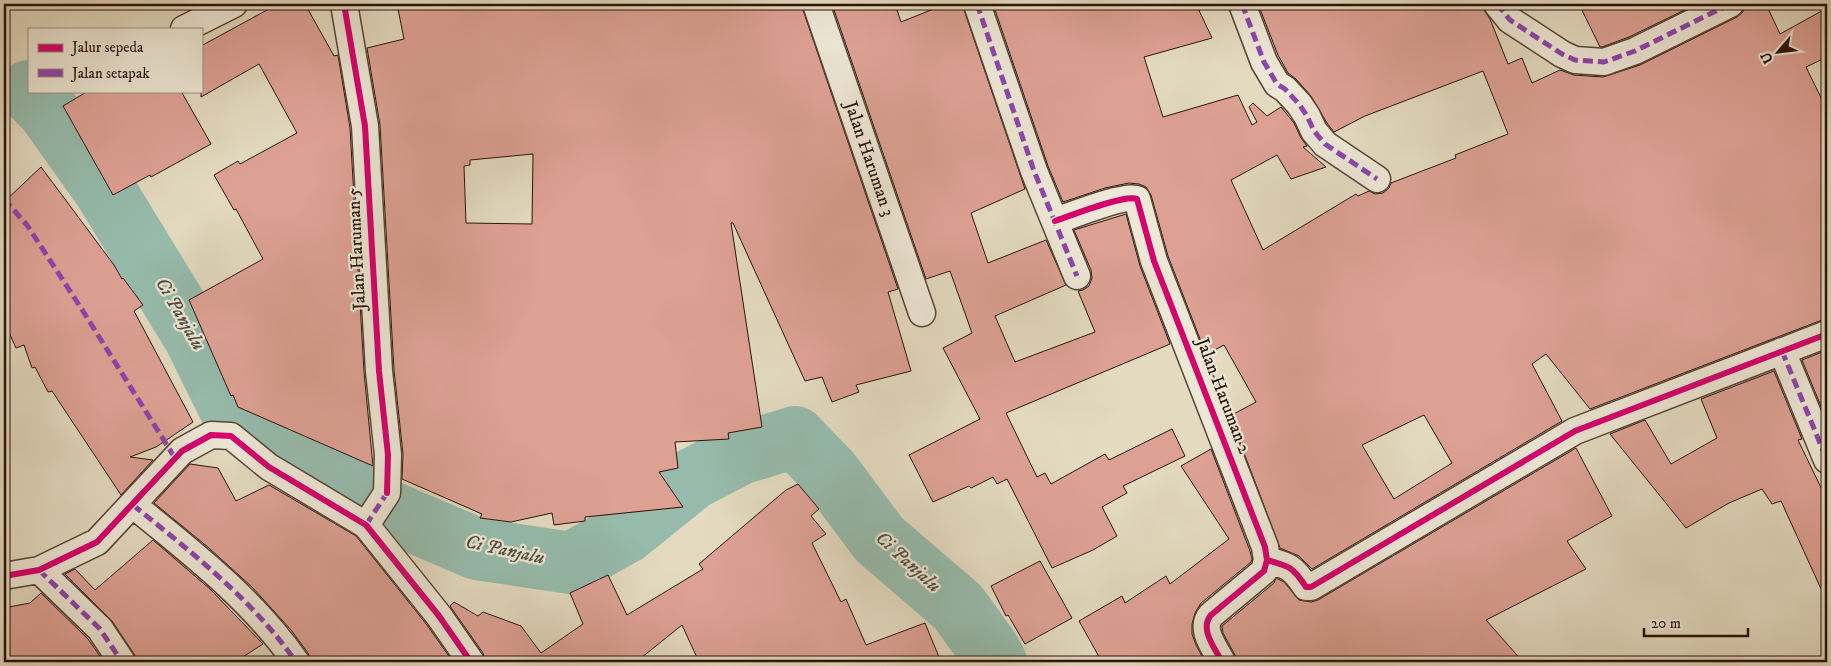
<svg xmlns="http://www.w3.org/2000/svg" width="1831" height="666" viewBox="0 0 1831 666" font-family="'IM FELL DW Pica',serif">
<style>
.lines{fill:none;stroke-linecap:round;stroke-linejoin:round}
.river{stroke:#96bbac;stroke-width:62}
.building{fill:#dda194;stroke:#2a1208;fill-rule:evenodd}
.street-casing{stroke:#584436;stroke-width:29}
.street{stroke:#ede7d6;stroke-width:26}
.quiet{stroke:#8e44ad;stroke-width:5;stroke-dasharray:10 5;stroke-linecap:butt}
.cycleway-casing{stroke:#ede7d6;stroke-width:9}
.cycleway{stroke:#d6006c;stroke-width:6}
.labels{text-anchor:middle;dominant-baseline:central;stroke-width:4.5;stroke-linejoin:round;paint-order:stroke}
.street-label{font-size:18px;fill:#2a1208;stroke:#ede7d6}
.water-label{font-size:19px;font-style:italic;fill:#504d41;stroke:#ede7d6}
</style>
<rect width="100%" height="100%" fill="#e3dac0"/>
<filter id="stains"><feTurbulence type="fractalNoise" baseFrequency=".004" numOctaves="4"/><feColorMatrix values="0 0 0 0 .2 0 0 0 0 .09 0 0 0 0 .02 0 0 0 .5 -.17"/></filter>
<radialGradient id="worn" r=".72"><stop offset=".6" stop-color="#630" stop-opacity="0"/><stop offset="1" stop-color="#630" stop-opacity=".3"/></radialGradient>
<g class="lines">
<!-- river -->
<path class="river" d="M 29,91 L 47,109 L 104,189 L 194,336 L 230,409 L 379,507 L 477,549 L 571,563 L 625,533 L 692,479 L 740,454 L 795,437 L 829,472 L 879,539 L 958,607 L 989,650 L 996,662"/>
</g>
<!-- building -->
<path class="building" d="M 278,4 L 305,4 L 334,56 L 338,55 L 350,128 L 364,372 L 373,466 L 238,407 L 233,395 L 231,396 L 189,300 L 263,259 L 236,209 L 234,210 L 214,175 L 238,161 L 240,164 L 297,133 L 259,64 L 201,97 L 201,46 Z
M 397,4 L 801,4 L 898,289 L 888,292 L 911,371 L 856,385 L 859,392 L 832,402 L 822,377 L 805,381 L 733,223 L 731,223 L 762,427 L 728,433 L 729,439 L 675,442 L 678,468 L 659,472 L 683,507 L 585,517 L 585,521 L 554,525 L 552,513 L 511,522 L 480,518 L 482,514 L 402,479 L 403,454 L 394,370 L 380,125 L 367,48 L 404,39 ZM 533,154 L 532,224 L 466,223 L 464,166 L 470,165 L 470,160 Z
M 832,4 L 895,4 L 901,22 L 946,4 L 962,4 L 1025,189 L 971,213 L 988,263 L 1046,240 L 1066,285 L 995,316 L 1015,362 L 1095,332 L 1078,291 L 1083,290 L 1089,286 L 1092,278 L 1091,270 L 1074,230 L 1126,214 L 1140,266 L 1170,344 L 1006,413 L 1037,477 L 1045,473 L 1051,484 L 1105,454 L 1109,460 L 1172,429 L 1185,456 L 1123,486 L 1127,493 L 1102,507 L 1117,536 L 1093,550 L 1052,568 L 1007,479 L 997,484 L 993,477 L 971,488 L 969,486 L 933,502 L 909,455 L 980,419 L 943,348 L 972,333 L 950,271 L 926,279 Z
M 993,4 L 1196,4 L 1212,38 L 1144,57 L 1163,117 L 1238,95 L 1252,125 L 1257,122 L 1249,107 L 1253,103 L 1267,116 L 1281,107 L 1294,123 L 1301,138 L 1307,146 L 1303,147 L 1326,167 L 1291,179 L 1277,155 L 1231,180 L 1263,250 L 1356,194 L 1358,196 L 1369,191 L 1375,194 L 1383,193 L 1389,188 L 1391,183 L 1456,158 L 1455,155 L 1508,134 L 1483,71 L 1365,116 L 1334,132 L 1327,123 L 1311,96 L 1296,79 L 1288,73 L 1278,55 L 1258,4 L 1482,4 L 1482,7 L 1490,19 L 1508,64 L 1522,58 L 1532,83 L 1560,70 L 1574,75 L 1603,77 L 1640,65 L 1737,17 L 1743,12 L 1745,4 L 1766,4 L 1780,34 L 1827,8 L 1827,57 L 1806,67 L 1827,110 L 1827,319 L 1822,320 L 1590,409 L 1546,354 L 1532,364 L 1562,421 L 1312,569 L 1299,556 L 1280,548 L 1230,416 L 1256,402 L 1224,345 L 1207,354 L 1205,352 L 1168,256 L 1151,195 L 1146,187 L 1139,184 L 1129,183 L 1105,188 L 1063,202 L 1048,166 ZM 1424,415 L 1452,463 L 1394,499 L 1362,445 Z
M 1579,4 L 1697,4 L 1629,37 L 1602,47 L 1600,47 Z
M 88,91 L 181,91 L 211,144 L 151,177 L 150,175 L 113,195 L 63,106 Z
M 41,167 L 114,265 L 122,279 L 123,278 L 143,305 L 134,311 L 193,422 L 156,447 L 130,457 L 153,460 L 121,495 L 52,391 L 48,392 L 35,367 L 32,368 L 24,345 L 16,348 L 4,321 L 4,202 Z
M 1827,350 L 1827,421 L 1802,360 Z
M 1774,371 L 1802,439 L 1798,440 L 1827,500 L 1827,602 L 1781,501 L 1772,504 L 1762,489 L 1729,503 L 1686,528 L 1610,434 L 1645,420 L 1671,464 L 1717,438 L 1701,399 Z
M 1576,448 L 1612,516 L 1567,541 L 1586,569 L 1486,620 L 1523,662 L 1237,662 L 1235,655 L 1223,633 L 1222,626 L 1274,583 L 1276,578 L 1284,582 L 1299,600 L 1311,602 L 1318,600 Z
M 1211,449 L 1250,551 L 1252,559 L 1251,562 L 1201,603 L 1195,613 L 1192,624 L 1192,634 L 1196,645 L 1205,662 L 1102,662 L 1079,621 L 1122,596 L 1125,603 L 1166,576 L 1170,584 L 1229,539 L 1181,466 Z
M 190,464 L 218,468 L 236,501 L 269,485 L 356,536 L 427,625 L 453,662 L 311,662 L 308,653 L 291,630 L 252,587 L 209,548 L 154,503 Z
M 798,484 L 819,509 L 811,516 L 826,534 L 812,543 L 841,602 L 846,599 L 866,645 L 925,623 L 941,662 L 699,662 L 682,625 L 636,662 L 486,662 L 483,653 L 450,606 L 454,602 L 478,616 L 483,612 L 521,626 L 541,653 L 583,624 L 570,593 L 608,575 L 627,615 L 703,569 L 699,564 L 786,490 Z
M 153,540 L 210,589 L 263,644 L 235,662 L 137,662 L 134,654 L 112,621 L 65,574 L 75,569 L 95,590 Z
M 1040,561 L 1072,618 L 1025,644 L 1008,615 L 1006,616 L 991,586 Z
M 41,593 L 88,639 L 104,662 L 4,662 L 4,608 L 30,603 Z"/>
<g class="lines">
<defs>
<path id="street" d="M 344,4 L 365,126 L 379,371 L 388,455 L 387,493 L 366,525
M 816,4 L 922,313
M 977,4 L 1034,171 L 1077,276
M 1242,4 L 1264,62 L 1277,84 L 1285,89 L 1299,104 L 1307,116 L 1314,131 L 1325,144 L 1377,179
M 1497,4 L 1510,20 L 1562,54 L 1575,60 L 1604,62 L 1635,51 L 1730,4
M 184,29 L 234,4
M 1055,221 C 1070,216 1125,194 1137,199 L 1154,261 L 1265,547 L 1267,560 L 1264,571 L 1211,615 C 1199,629 1215,648 1222,662
M 1782,351 L 1827,460
M 133,505 C 191,552 253,600 296,662
M 1267,560 C 1289,566 1293,567 1306,587 L 1311,587 L 1575,431 L 1827,334
M 39,570 L 100,629 L 122,662
M 4,576 L 39,570 L 97,542 L 182,451 L 211,435 L 231,436 L 269,467 L 366,525 L 439,616 L 471,662"/>
</defs>
<!-- street casing -->
<use href="#street" class="street-casing"/>
<!-- street -->
<use href="#street" class="street"/>
<!-- quiet -->
<path class="quiet" d="M 977,4 L 1034,171 L 1077,276
M 1242,4 L 1264,62 L 1277,84 L 1285,89 L 1299,104 L 1307,116 L 1314,131 L 1325,144 L 1377,179
M 1497,4 L 1510,20 L 1562,54 L 1575,60 L 1604,62 L 1635,51 L 1730,4
M 4,199 L 27,225 L 81,308 L 175,458
M 1782,351 L 1827,460
M 133,505 C 191,552 253,600 296,662
M 366,525 L 387,493 L 387,489
M 39,570 L 100,629 L 122,662"/>
<defs>
<path id="cycleway" d="M 344,4 L 365,126 L 379,371 L 388,455 L 387,493
M 1055,221 C 1070,216 1125,194 1137,199 L 1154,261 L 1265,547 L 1267,560 L 1264,571 L 1211,615 C 1199,629 1215,648 1222,662
M 1267,560 C 1289,566 1293,567 1306,587 L 1311,587 L 1575,431 L 1827,334
M 4,576 L 39,570 L 97,542 L 182,451 L 211,435 L 231,436 L 269,467 L 366,525 L 439,616 L 471,662"/>
</defs>
<!-- cycleway casing -->
<use href="#cycleway" class="cycleway-casing"/>
<!-- cycleway -->
<use href="#cycleway" class="cycleway"/>
</g>
<g class="labels">
<!-- street labels -->
<g class="street-label">
<text transform="translate(869 159) rotate(71)">Jalan Haruman 3</text>
<text transform="translate(357 249) rotate(-93)">Jalan Haruman 5</text>
<text transform="translate(1223 396) rotate(69)">Jalan Haruman 2</text>
</g>
<!-- water labels -->
<g class="water-label">
<text transform="translate(180 314) rotate(60)">Ci Panjalu</text>
<text transform="translate(505 550) rotate(12)">Ci Panjalu</text>
<text transform="translate(908 562) rotate(42)">Ci Panjalu</text>
</g>
</g>
<!-- margin -->
<rect width="1831" height="666" fill="none" stroke="#e3dac0" stroke-width="20"/>
<rect x="5" y="5" width="1821" height="656" fill="none" stroke="#2a1208" stroke-width="2.5"/>
<rect x="10" y="10" width="1811" height="646" fill="none" stroke="#2a1208"/>
<!-- legend -->
<rect x="28" y="28" width="175" height="65" fill="#ede7d6" stroke="#9f9284"/>
<rect x="38" y="44" width="25" height="8" fill="#d6006c" stroke="#9f9284"/>
<text x="72" y="52" font-size="15" fill="#2a1208">Jalur sepeda</text>
<rect x="38" y="69" width="25" height="8" fill="#8e44ad" stroke="#9f9284"/>
<text x="72" y="78" font-size="15" fill="#2a1208">Jalan setapak</text>
<!-- north arrow -->
<g transform="translate(1778 52) rotate(242)" stroke="#ede7d6" stroke-width="4" paint-order="stroke">
<path d="M0-4L9 19L0 12L-9 19Z" fill="#2a1208"/>
<text y="-8" font-size="14" font-weight="bold" text-anchor="middle" fill="#2a1208">U</text>
</g>
<!-- scale -->
<path d="M1644 628v8h104v-8" fill="none" stroke="#2a1208" stroke-width="2.5"/>
<text x="1651" y="628" font-size="15" fill="#2a1208" stroke="#ede7d6" stroke-width="4" paint-order="stroke">20 m</text>
<rect width="100%" height="100%" filter="url(#stains)"/>
<rect width="100%" height="100%" fill="url(#worn)"/>
</svg>
